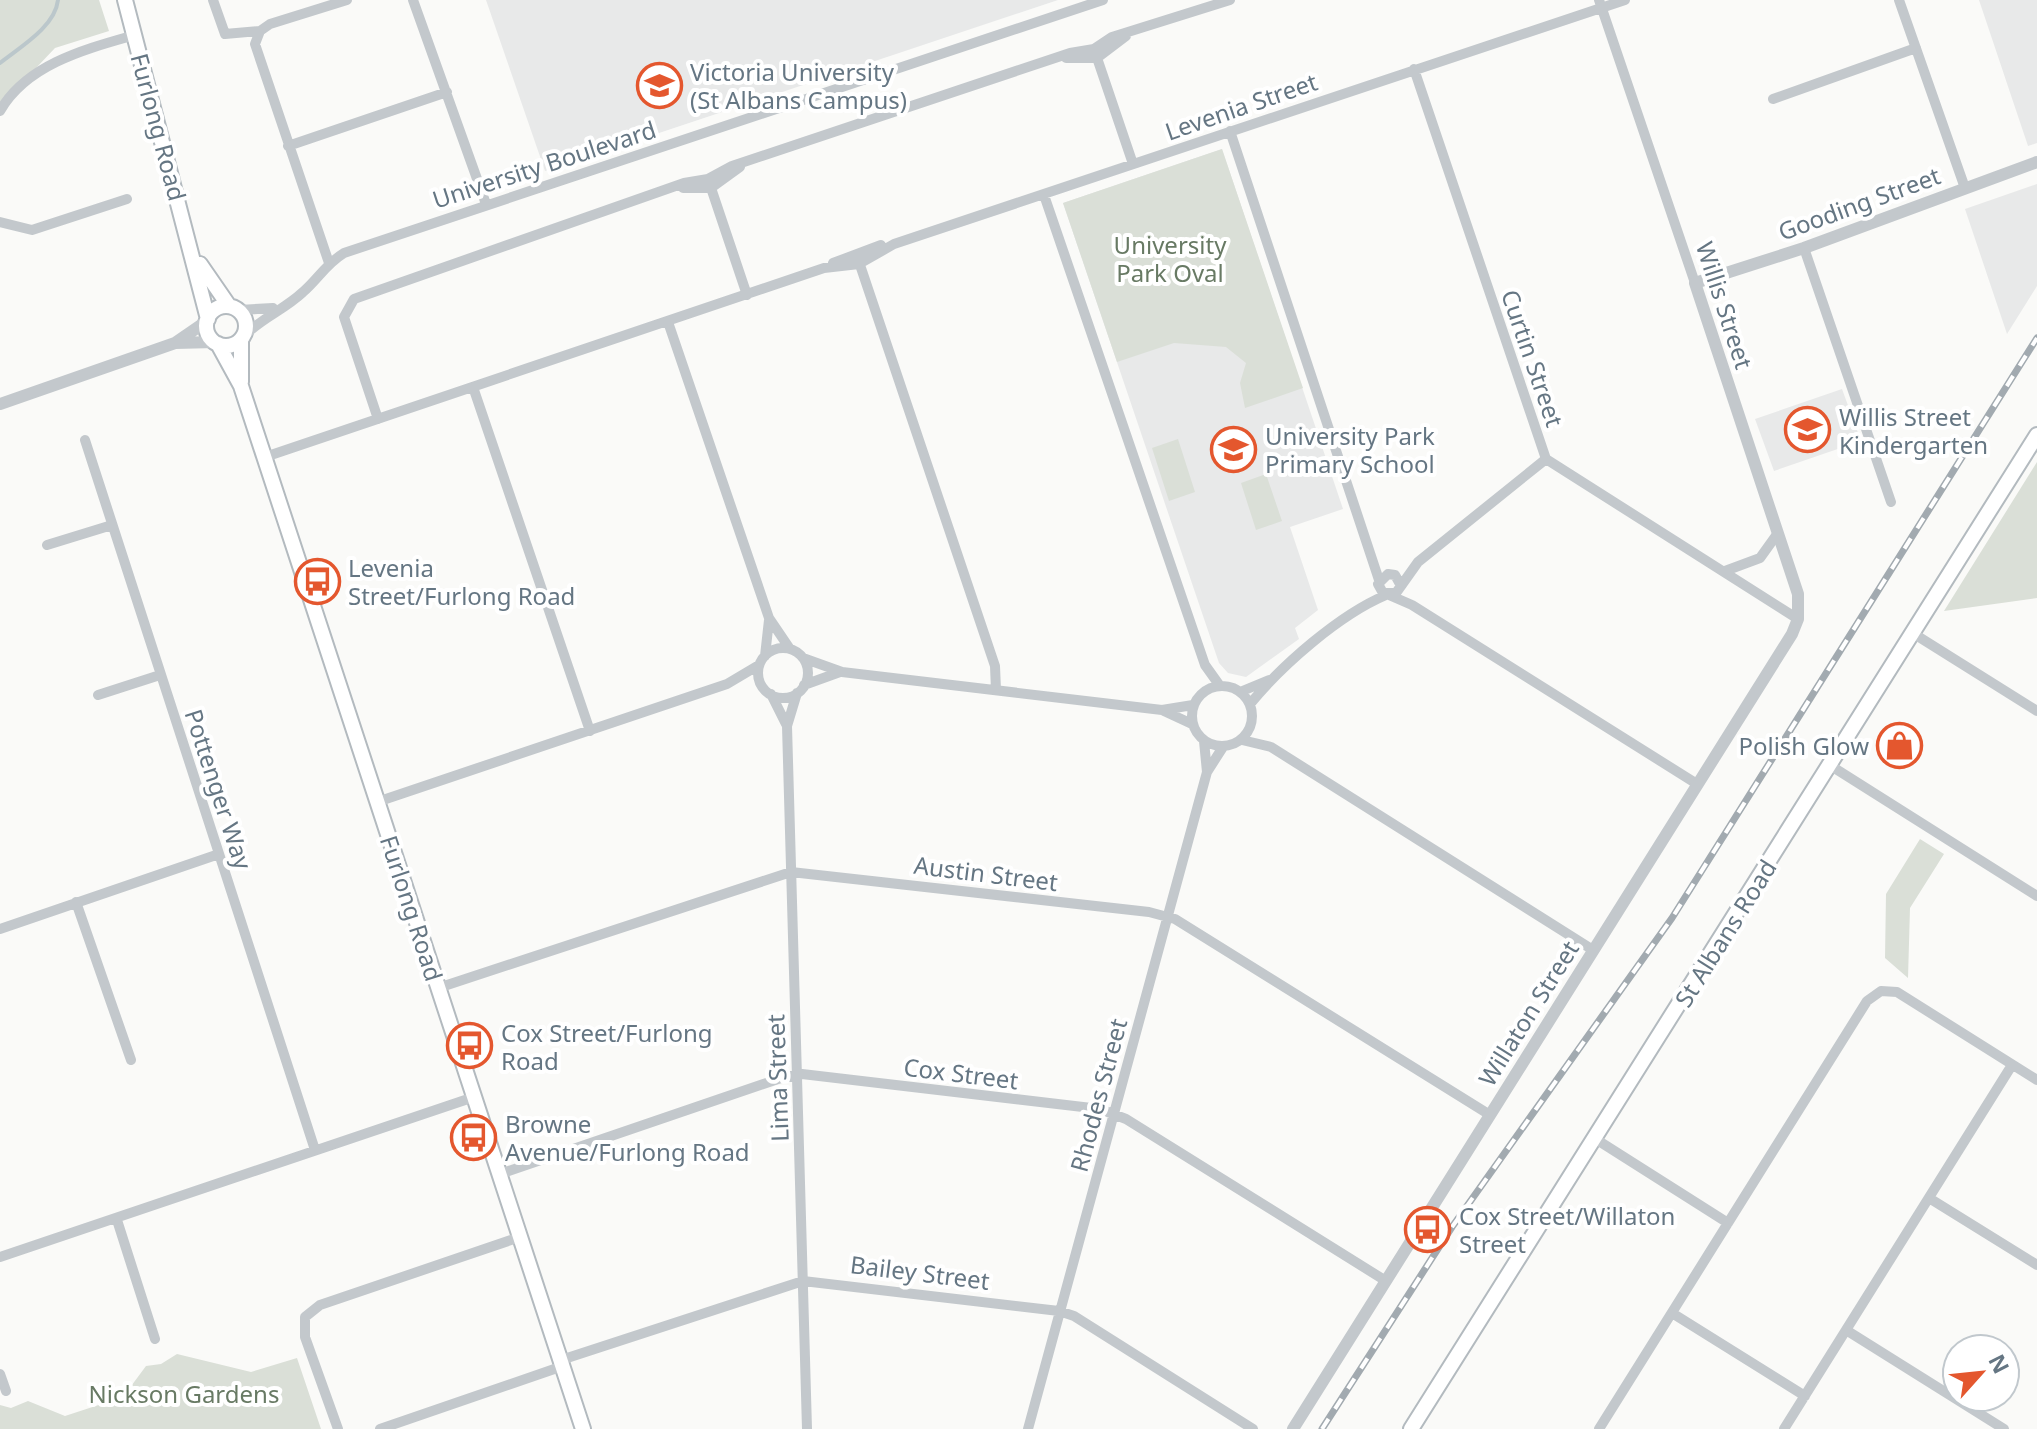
<svg xmlns="http://www.w3.org/2000/svg" width="2037" height="1429" viewBox="0 0 2037 1429" font-family="'Noto Sans',sans-serif">
<style>
.built{fill:#e8e9e9}
.green{fill:#dadfd7}
.lines{fill:none;stroke-linecap:round;stroke-linejoin:round}
.stream{stroke:#bbc7cb;stroke-width:4}
.secondary-casing{stroke:#b3babf;stroke-width:18}
.minor{stroke:#c3c8cc;stroke-width:10}
.tertiary{stroke:#c3c8cc;stroke-width:12}
.secondary{stroke:#fff;stroke-width:14}
.rail-casing{stroke:#a2aab0;stroke-width:7}
.rail{stroke:#fff;stroke-width:4;stroke-dasharray:12;stroke-linecap:butt}
.labels{text-anchor:middle;dominant-baseline:central;stroke-width:8;stroke-linejoin:round;paint-order:stroke}
.poi-label{font-size:24px;fill:#657683;stroke:#fff;text-anchor:start}
.street-label{font-size:24px;fill:#657683;stroke:#fff}
.park-label{font-size:24px;fill:#687a64;stroke:#fff}
</style>
<rect width="100%" height="100%" fill="#fafaf8"/>
<!-- built -->
<path class="built" d="M 486,0 L 1058,0 L 545,171 Z
M 1979,0 L 2037,0 L 2037,143 L 2028,146 Z
M 1222,149 L 1343,509 L 1290,527 L 1318,610 L 1295,628 L 1299,639 L 1246,677 L 1228,673 L 1219,663 L 1063,203 Z
M 2037,184 L 2037,286 L 2007,334 L 1965,209 Z
M 1842,389 L 1861,441 L 1774,471 L 1755,419 Z"/>
<!-- green -->
<path class="green" d="M 0,0 L 99,0 L 109,31 L 55,48 L 0,106 Z
M 1222,149 L 1303,388 L 1245,408 L 1240,383 L 1246,363 L 1226,347 L 1174,343 L 1117,362 L 1063,203 Z
M 1178,439 L 1195,492 L 1169,501 L 1152,448 Z
M 2037,462 L 2037,598 L 1944,611 Z
M 1266,474 L 1282,521 L 1256,530 L 1241,483 Z
M 1920,839 L 1944,854 L 1910,908 L 1908,978 L 1885,958 L 1886,894 Z
M 177,1354 L 251,1372 L 297,1358 L 321,1429 L 0,1429 L 0,1405 L 11,1408 L 28,1401 L 65,1416 L 123,1397 L 146,1366 L 161,1364 Z"/>
<g class="lines">
<!-- stream -->
<path class="stream" d="M 0,63 C 20,47 55,27 58,0"/>
<defs>
<path id="secondary" d="M 125,0 L 208,319
M 200,264 L 229,306
M206 326a20 20 0 1 1 40 0a20 20 0 1 1-40 0Z
M 241,340 L 241,382
M 218,344 L 241,386 L 583,1429
M 1411,1429 L 2037,435"/>
</defs>
<!-- secondary casing -->
<use href="#secondary" class="secondary-casing"/>
<!-- minor -->
<path class="minor" d="M 213,0 L 225,34 L 260,31
M 413,0 L 486,204
M 1599,0 L 1695,283
M 1899,0 L 1965,188
M 1094,49 L 1133,164
M 1066,58 L 1097,58 L 1126,36
M 1414,69 L 1546,459 L 1798,619
M 1773,99 L 1916,48
M 0,111 C 27,64 86,49 135,35
M 1230,131 L 1379,580
M 288,146 L 447,92
M 708,179 L 747,295
M 683,188 L 711,188 L 740,167
M 1044,195 L 1205,665 L 1220,686
M 0,222 L 32,230 L 127,199
M 1804,248 L 1891,502
M 857,256 L 995,666 L 996,690
M 329,263 L 255,44 L 260,31 L 270,24 L 347,0
M 833,263 L 881,245
M 239,310 L 273,308
M 668,322 L 769,618 L 790,649
M 243,337 C 261,318 284,310 303,292 C 318,279 326,264 344,253 L 1103,0
M 473,387 L 590,731
M 378,419 L 344,317 L 354,299 L 684,183 L 708,179 L 732,166 L 1070,53 L 1094,49 L 1112,37 L 1230,0
M 85,440 L 315,1150
M 265,457 L 824,268 L 859,264 L 894,244 L 1625,0
M 47,545 L 112,525
M 1725,571 L 1760,558 L 1778,533
M 1400,584 L 1395,575 L 1388,574 L 1378,584 L 1383,593 L 1396,593 L 1418,562 L 1546,459
M 1389,595 L 1412,605 L 1697,784
M 1911,632 L 2037,711
M758 673a25 25 0 1 1 50 0a25 25 0 1 1-50 0Z
M 765,656 L 769,620
M 803,658 L 842,672 L 1162,710 L 1193,705
M 804,685 L 840,672
M1192 716a30 30 0 1 1 60 0a30 30 0 1 1-60 0Z
M 1240,692 L 1269,680
M 797,693 L 787,726 L 807,1429
M 771,694 L 786,724
M 98,695 L 160,675
M 1250,704 C 1282,665 1339,615 1386,595
M 1164,711 L 1192,724
M 1242,740 L 1271,747 L 1593,950
M 1204,741 L 1207,772
M 1828,764 L 2037,896
M 377,802 L 727,684 L 759,665
M 76,902 L 131,1060
M 0,929 L 219,854
M 438,988 L 791,872 L 1149,912 L 1175,919 L 1490,1115
M 1594,1138 L 1728,1223
M 500,1174 L 781,1078 L 802,1074 L 1100,1109 L 1126,1119 L 1386,1281
M 1929,1198 L 2037,1265
M 117,1220 L 155,1339
M 0,1257 L 474,1097
M 1672,1313 L 1805,1396
M 1846,1330 L 2004,1429
M 561,1360 L 803,1281 L 1059,1311 L 1074,1316 L 1253,1429
M 0,1374 L 6,1391
M 338,1429 L 305,1337 L 305,1317 L 320,1305 L 520,1237
M 380,1429 L 563,1366
M 1028,1429 L 1207,772 L 1223,747
M 1599,1429 L 1867,1001 L 1881,991 L 1897,992 L 2037,1080
M 1784,1429 L 2012,1065"/>
<!-- tertiary -->
<path class="tertiary" d="M 175,343 L 215,342
M 0,404 L 175,343 L 207,321
M 1293,1429 L 1792,634 L 1798,619 L 1798,594 L 1695,283 L 1804,248 L 2037,162"/>
<!-- secondary -->
<use href="#secondary" class="secondary"/>
<defs>
<path id="rail" d="M 1322,1429 L 1452,1227 L 1672,918 L 2037,338"/>
</defs>
<!-- rail casing -->
<use href="#rail" class="rail-casing"/>
<!-- rail -->
<use href="#rail" class="rail"/>
</g>
<!-- icons -->
<defs>
<symbol id="university-ring" viewBox="-11 -11 22 22"><circle r="9.5" fill="#fff" stroke="#e4572e" stroke-width="1.5"/><path d="M0-5L7-2L0 1L-7-2ZM-4 1L0 2.5L4 1V4Q0 6-4 4Z" fill="#e4572e"/></symbol>
<symbol id="school-ring" viewBox="-11 -11 22 22"><circle r="9.5" fill="#fff" stroke="#e4572e" stroke-width="1.5"/><path d="M0-5L7-2L0 1L-7-2ZM-4 1L0 2.5L4 1V4Q0 6-4 4Z" fill="#e4572e"/></symbol>
<symbol id="bus-ring" viewBox="-11 -11 22 22"><circle r="9.5" fill="#fff" stroke="#e4572e" stroke-width="1.5"/><path d="M-5-6H5V4H4V6H2V4H-2V6H-4V4H-5ZM-3.5-4V0h7V-4ZM-3.5 1.2v1.5H-2V1.2ZM2 1.2v1.5H3.5V1.2Z" fill="#e4572e"/></symbol>
<symbol id="shop-ring" viewBox="-11 -11 22 22"><circle r="9.5" fill="#fff" stroke="#e4572e" stroke-width="1.5"/><path d="M-5-2.5h2.3a2.7 3.5 0 0 1 5.4 0H5L5.5 6h-11ZM-1.5-2.5h3a1.5 2.3 0 0 0-3 0Z" fill="#e4572e"/></symbol>
</defs>
<g fill-rule="evenodd">
<use href="#university-ring" x="634" y="60" width="51" height="51"/>
<use href="#school-ring" x="1782" y="404" width="51" height="51"/>
<use href="#school-ring" x="1208" y="424" width="51" height="51"/>
<use href="#bus-ring" x="292" y="556" width="51" height="51"/>
<use href="#shop-ring" x="1874" y="720" width="51" height="51"/>
<use href="#bus-ring" x="444" y="1020" width="51" height="51"/>
<use href="#bus-ring" x="448" y="1112" width="51" height="51"/>
<use href="#bus-ring" x="1402" y="1204" width="51" height="51"/>
</g>
<g class="labels">
<!-- poi labels -->
<g class="poi-label">
<text x="690" y="71">Victoria University<tspan x="690" dy="28">(St Albans Campus)</tspan></text>
<text x="1839" y="416">Willis Street<tspan x="1839" dy="28">Kindergarten</tspan></text>
<text x="1265" y="435">University Park<tspan x="1265" dy="28">Primary School</tspan></text>
<text x="348" y="567">Levenia<tspan x="348" dy="28">Street/Furlong Road</tspan></text>
<text x="1869" y="745" text-anchor="end">Polish Glow</text>
<text x="501" y="1032">Cox Street/Furlong<tspan x="501" dy="28">Road</tspan></text>
<text x="505" y="1123">Browne<tspan x="505" dy="28">Avenue/Furlong Road</tspan></text>
<text x="1459" y="1215">Cox Street/Willaton<tspan x="1459" dy="28">Street</tspan></text>
</g>
<!-- street labels -->
<g class="street-label">
<text transform="translate(1241 106) rotate(-19)">Levenia Street</text>
<text transform="translate(159 127) rotate(75)">Furlong Road</text>
<text transform="translate(544 164) rotate(-18)">University Boulevard</text>
<text transform="translate(1859 203) rotate(-20)">Gooding Street</text>
<text transform="translate(1725 305) rotate(72)">Willis Street</text>
<text transform="translate(1533 358) rotate(71)">Curtin Street</text>
<text transform="translate(219 789) rotate(72)">Pottenger Way</text>
<text transform="translate(986 873) rotate(7)">Austin Street</text>
<text transform="translate(412 908) rotate(72)">Furlong Road</text>
<text transform="translate(1725 933) rotate(-58)">St Albans Road</text>
<text transform="translate(1528 1013) rotate(-58)">Willaton Street</text>
<text transform="translate(961 1073) rotate(7)">Cox Street</text>
<text transform="translate(777 1078) rotate(-92)">Lima Street</text>
<text transform="translate(1098 1095) rotate(-75)">Rhodes Street</text>
<text transform="translate(920 1272) rotate(7)">Bailey Street</text>
</g>
<!-- park labels -->
<g class="park-label">
<text x="1170" y="244">University<tspan x="1170" dy="28">Park Oval</tspan></text>
<text x="184" y="1393">Nickson Gardens</text>
</g>
</g>
<!-- north arrow -->
<g transform="translate(1981 1373) rotate(63)"><circle r="38" fill="#ffffff" stroke="#c1c8cd" stroke-width="2"/>
<path d="M0-6L14 30L0 20L-14 30Z" fill="#e4572e"/>
<text y="-12" font-size="22" font-weight="bold" text-anchor="middle" fill="#657683">N</text>
</g>
</svg>
